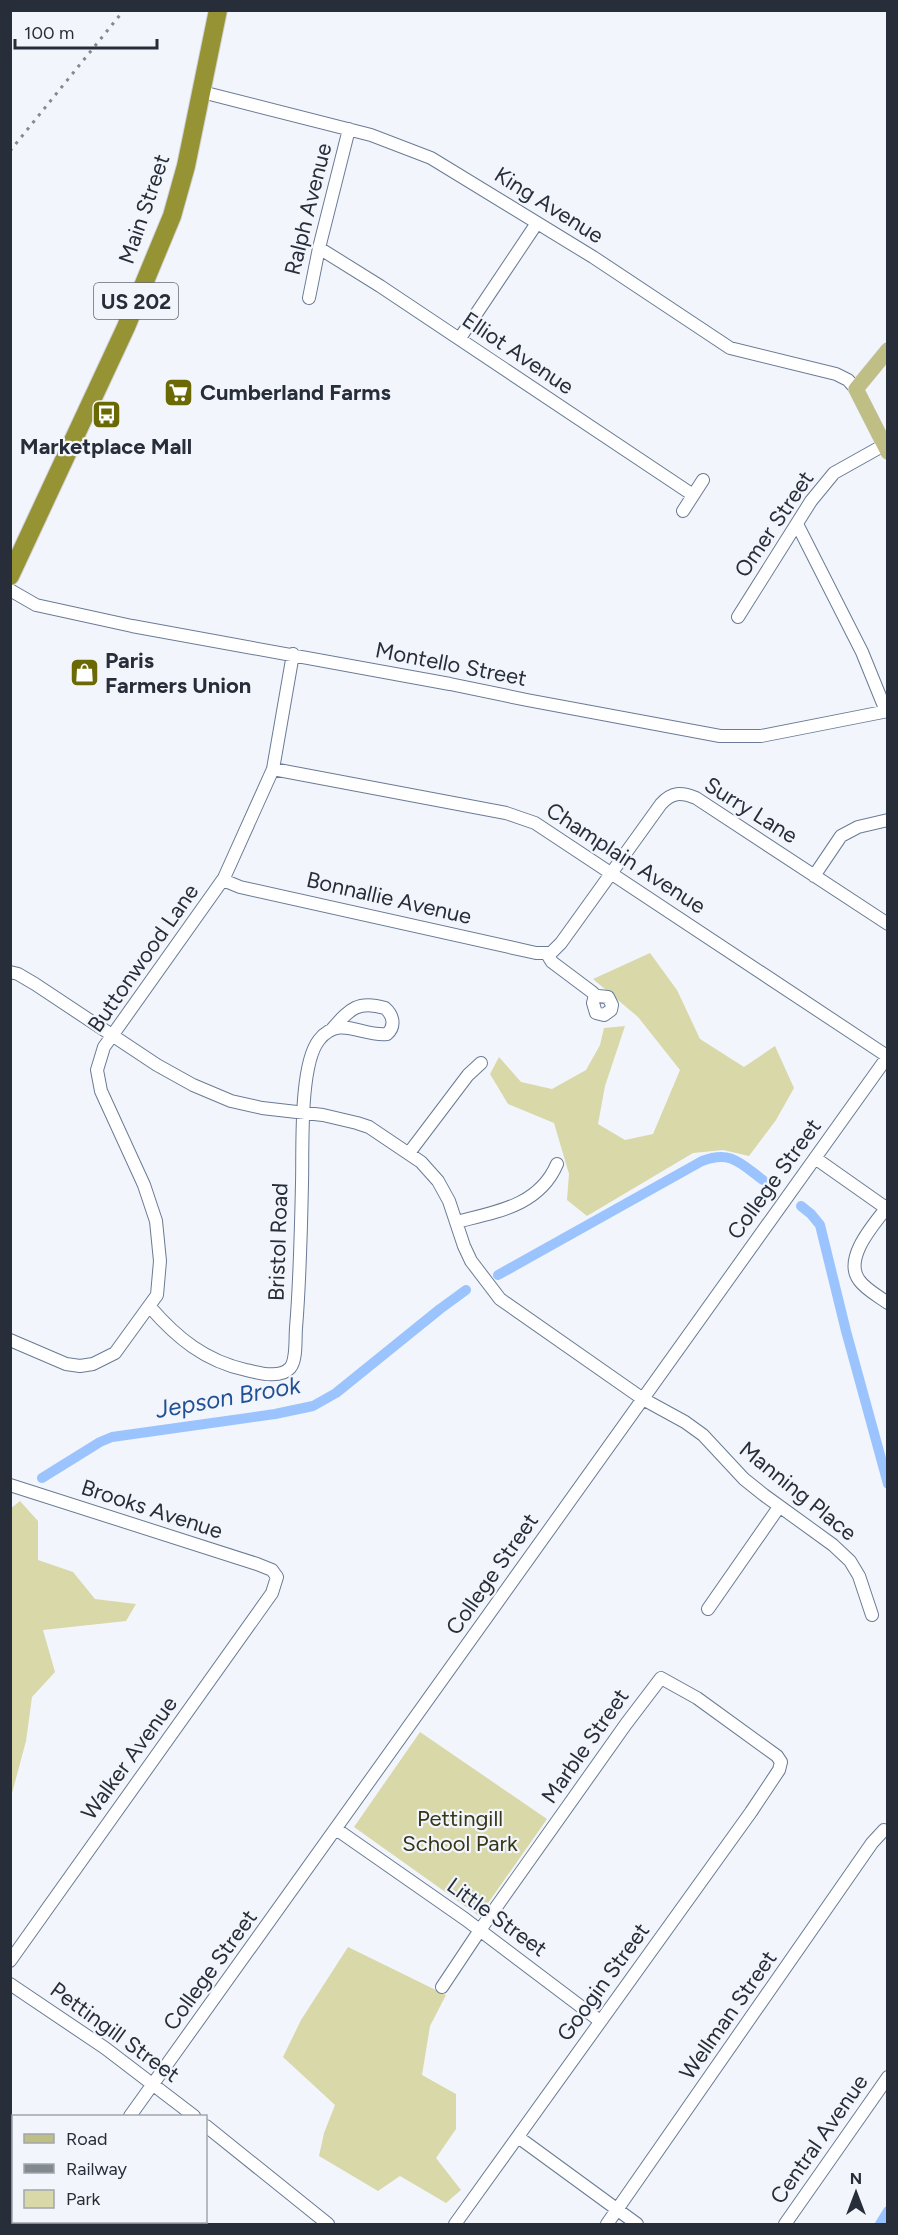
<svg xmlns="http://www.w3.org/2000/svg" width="898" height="2235" viewBox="0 0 898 2235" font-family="Figtree,sans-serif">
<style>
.green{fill:#d8d8a9}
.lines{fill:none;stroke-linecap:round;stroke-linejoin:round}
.canal{stroke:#9bc3fe;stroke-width:10}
.minor-casing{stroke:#6a7b95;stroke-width:14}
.major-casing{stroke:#cfd1d3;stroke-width:16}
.highway-casing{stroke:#cfd1d3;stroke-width:20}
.minor{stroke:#fff;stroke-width:12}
.major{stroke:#bfbe85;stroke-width:15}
.highway{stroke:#959333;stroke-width:18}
.rail{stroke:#838991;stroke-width:3;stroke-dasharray:3 6;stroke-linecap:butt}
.labels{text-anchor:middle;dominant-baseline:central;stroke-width:4.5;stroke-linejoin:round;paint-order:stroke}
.shield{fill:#f2f6fc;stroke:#646a74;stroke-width:1.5}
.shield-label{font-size:21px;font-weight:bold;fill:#272e39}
.street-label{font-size:22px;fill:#272e39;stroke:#f2f6fc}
.poi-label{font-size:22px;font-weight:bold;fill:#272e39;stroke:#f2f6fc;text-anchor:start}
.park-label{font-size:22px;fill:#363515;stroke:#f2f6fc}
.water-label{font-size:24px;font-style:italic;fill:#215095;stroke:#f2f6fc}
</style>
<rect width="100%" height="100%" fill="#f2f6fc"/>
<!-- green -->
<path class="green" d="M 650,953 L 677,990 L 700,1039 L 744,1067 L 775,1046 L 794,1088 L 776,1120 L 749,1156 L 723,1150 L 693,1153 L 587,1216 L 567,1200 L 569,1174 L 554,1123 L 508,1104 L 490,1074 L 499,1057 L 521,1082 L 552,1089 L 586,1070 L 600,1045 L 604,1028 L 625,1026 L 605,1086 L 598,1124 L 625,1140 L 653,1134 L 680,1070 L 638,1017 L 593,979 Z
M 20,1501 L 38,1521 L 38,1560 L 73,1572 L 95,1599 L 136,1604 L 126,1621 L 43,1630 L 55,1672 L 32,1697 L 26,1741 L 11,1797 L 10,1509 Z
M 420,1732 L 547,1819 L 479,1916 L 354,1827 Z
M 348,1947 L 446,1995 L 430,2026 L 422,2075 L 456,2094 L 456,2129 L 436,2158 L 461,2190 L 446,2203 L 400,2176 L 378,2191 L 319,2156 L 324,2133 L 335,2105 L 283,2057 L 301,2020 Z"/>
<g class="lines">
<!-- canal -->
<path class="canal" d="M 801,1206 L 811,1214 L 820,1225 L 846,1331 L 888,1484
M 498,1275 L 702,1161 C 731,1150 740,1163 763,1180
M 42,1478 L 100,1442 L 112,1437 L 275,1414 L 313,1406 L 336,1393 L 440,1309 L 466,1290
M 880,2224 L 888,2211"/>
<defs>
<path id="minor" d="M 202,92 L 371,135 L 431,158 L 593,257 L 730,348 L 836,374 L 848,380 L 856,389
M 319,248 L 380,286 L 693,495
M 309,298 L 319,248 L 349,129
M 460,338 L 537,223
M 683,511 L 703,480
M 797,524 L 862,652 L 886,711
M 10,590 L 36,605 L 132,626 L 450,684 L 527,700 L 720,736 L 761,736 L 888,711
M 738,617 L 811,501 L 834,473 L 884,445
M 273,769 L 506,813 L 535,823 L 887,1056
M 814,876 L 841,836 L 858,827 L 888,820
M 223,880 L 240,887 L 536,953 L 551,953 L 561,943 L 661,804 C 672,792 681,792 696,798 L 888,924
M 547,954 L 552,962 L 592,992 L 595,995 L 593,1003 L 596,1013 L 604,1015 L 611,1010 L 612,1005 L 608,997 L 598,996
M 10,972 L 18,974 L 35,984 L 157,1065 L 193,1085 L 231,1101 L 262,1108 L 323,1115 L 357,1123 L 369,1127 L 421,1162 L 438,1181 L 449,1201 L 464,1246 L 471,1261 L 500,1299 L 643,1399 L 685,1422 L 703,1435 L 744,1479 L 764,1495 L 833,1545 L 850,1561 L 859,1576 L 872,1615
M 409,1153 L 468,1075 L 481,1063
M 815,1158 L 886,1208
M 888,1206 C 874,1224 843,1258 859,1280 C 865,1289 878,1296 888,1303
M 456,1222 C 496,1212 539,1206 557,1164
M 150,1307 C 177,1338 205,1361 246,1370 C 259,1373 280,1379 290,1368 C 297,1360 295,1339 296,1328 C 300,1280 301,1231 302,1183 C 303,1150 299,1065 319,1040 C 339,1014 362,1037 387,1034 C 396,1026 393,1015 385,1008 C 358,1000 350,1009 333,1028
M 10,1340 L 66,1364 L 80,1366 L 93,1364 L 115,1353 L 157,1295 L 160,1261 L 156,1221 L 144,1185 L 101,1091 L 97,1070 L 104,1047 L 224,878 L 273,769 L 293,654
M 10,1485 L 257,1564 L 272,1570 L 277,1577 L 272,1593 L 10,1961
M 708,1609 L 779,1507
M 336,1829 L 465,1919 L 600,2021
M 10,1984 L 105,2048 L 194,2116
M 442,1987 L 480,1930 L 626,1724 L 661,1678 L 697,1698 L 777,1756 L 781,1762 L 779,1770 L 751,1812 L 455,2224
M 130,2116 L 888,1056
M 206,2126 L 328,2224
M 518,2137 L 637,2224
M 52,2224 L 54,2222
M 607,2224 L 872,1843 L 884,1830
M 785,2224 L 888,2077"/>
<path id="major" d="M 888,350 L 856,389 L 888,452
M 10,2213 L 14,2214
M 28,2222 L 34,2224"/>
<path id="highway" d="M 10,576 L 126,327 L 172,216 L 186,166 L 218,10"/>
</defs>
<!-- minor casing -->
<use href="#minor" class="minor-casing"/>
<!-- major casing -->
<use href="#major" class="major-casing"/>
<!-- highway casing -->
<use href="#highway" class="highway-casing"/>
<!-- minor -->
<use href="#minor" class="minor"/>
<!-- major -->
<use href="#major" class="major"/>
<!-- highway -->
<use href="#highway" class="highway"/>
<!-- rail -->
<path class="rail" d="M 10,151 L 124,10"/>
</g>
<!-- icons -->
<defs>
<symbol id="supermarket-square" viewBox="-11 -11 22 22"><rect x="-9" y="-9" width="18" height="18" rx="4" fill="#6b6903" stroke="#f2f6fc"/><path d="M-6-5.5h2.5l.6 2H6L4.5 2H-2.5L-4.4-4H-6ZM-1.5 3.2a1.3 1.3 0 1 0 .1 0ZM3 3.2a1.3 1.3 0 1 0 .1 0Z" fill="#fff"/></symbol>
<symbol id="bus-square" viewBox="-11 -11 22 22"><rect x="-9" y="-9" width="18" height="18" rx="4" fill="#6b6903" stroke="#f2f6fc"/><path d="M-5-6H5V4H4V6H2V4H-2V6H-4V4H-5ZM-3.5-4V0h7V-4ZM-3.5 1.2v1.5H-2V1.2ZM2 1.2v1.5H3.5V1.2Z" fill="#fff"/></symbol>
<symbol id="shop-square" viewBox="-11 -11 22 22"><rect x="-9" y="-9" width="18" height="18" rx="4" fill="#6b6903" stroke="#f2f6fc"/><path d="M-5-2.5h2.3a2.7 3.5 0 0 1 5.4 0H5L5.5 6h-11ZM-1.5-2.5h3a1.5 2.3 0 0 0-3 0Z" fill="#fff"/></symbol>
</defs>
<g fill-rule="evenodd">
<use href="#supermarket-square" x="162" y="376" width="33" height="33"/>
<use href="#bus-square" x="90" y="398" width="33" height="33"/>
<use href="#shop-square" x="68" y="656" width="33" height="33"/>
</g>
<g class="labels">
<!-- shield labels -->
<rect class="shield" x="94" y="283" width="84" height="36" rx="4.5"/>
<g class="shield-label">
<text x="136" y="301">US 202</text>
</g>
<!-- street labels -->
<g class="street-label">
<text transform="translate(549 205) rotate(32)">King Avenue</text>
<text transform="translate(144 209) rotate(-71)">Main Street</text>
<text transform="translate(308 209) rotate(-76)">Ralph Avenue</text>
<text transform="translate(518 353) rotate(34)">Elliot Avenue</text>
<text transform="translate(774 524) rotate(-56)">Omer Street</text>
<text transform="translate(451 664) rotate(11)">Montello Street</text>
<text transform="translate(751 810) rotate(32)">Surry Lane</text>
<text transform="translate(626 858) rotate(33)">Champlain Avenue</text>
<text transform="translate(389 898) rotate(13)">Bonnallie Avenue</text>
<text transform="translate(143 958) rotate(-55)">Buttonwood Lane</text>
<text transform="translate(774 1179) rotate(-54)">College Street</text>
<text transform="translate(278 1242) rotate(-88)">Bristol Road</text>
<text transform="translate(798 1491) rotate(39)">Manning Place</text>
<text transform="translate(152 1509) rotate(18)">Brooks Avenue</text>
<text transform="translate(492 1574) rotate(-55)">College Street</text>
<text transform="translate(585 1746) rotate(-55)">Marble Street</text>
<text transform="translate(129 1758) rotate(-54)">Walker Avenue</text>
<text transform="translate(497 1917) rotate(36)">Little Street</text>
<text transform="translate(210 1970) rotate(-54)">College Street</text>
<text transform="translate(603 1982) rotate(-54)">Googin Street</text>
<text transform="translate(728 2015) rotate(-55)">Wellman Street</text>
<text transform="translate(115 2032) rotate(36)">Pettingill Street</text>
<text transform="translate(819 2139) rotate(-55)">Central Avenue</text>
</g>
<!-- poi labels -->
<g class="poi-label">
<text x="200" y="392">Cumberland Farms</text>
<text x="106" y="446" text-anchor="middle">Marketplace Mall</text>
<text x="105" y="660">Paris<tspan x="105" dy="25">Farmers Union</tspan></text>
</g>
<!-- park labels -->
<g class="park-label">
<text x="460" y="1818">Pettingill<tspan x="460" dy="25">School Park</tspan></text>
</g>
<!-- water labels -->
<g class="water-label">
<text transform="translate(228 1397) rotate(-10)">Jepson Brook</text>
</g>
</g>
<!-- border -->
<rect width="898" height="2235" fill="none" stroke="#272e39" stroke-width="24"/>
<!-- legend -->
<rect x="12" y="2115" width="195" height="108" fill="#f2f6fc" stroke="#a1a6ae" stroke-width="1.5"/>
<rect x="24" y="2134" width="30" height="9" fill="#bfbe85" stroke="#a1a6ae" stroke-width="1.5"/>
<text x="66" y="2145" font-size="18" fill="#272e39">Road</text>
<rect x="24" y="2164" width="30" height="9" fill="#838991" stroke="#a1a6ae" stroke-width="1.5"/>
<text x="66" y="2175" font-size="18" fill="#272e39">Railway</text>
<rect x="24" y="2190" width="30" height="18" fill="#d8d8a9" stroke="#a1a6ae" stroke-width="1.5"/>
<text x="66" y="2205" font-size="18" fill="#272e39">Park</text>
<!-- north arrow -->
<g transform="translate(856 2193)" stroke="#f2f6fc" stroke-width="4.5" paint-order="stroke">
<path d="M0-4.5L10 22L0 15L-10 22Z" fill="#272e39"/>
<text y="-9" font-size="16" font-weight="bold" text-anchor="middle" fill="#272e39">N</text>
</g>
<!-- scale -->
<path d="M15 39v9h142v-9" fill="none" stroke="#272e39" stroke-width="3"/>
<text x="24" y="39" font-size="18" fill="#272e39" stroke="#f2f6fc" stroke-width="4.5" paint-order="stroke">100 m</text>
</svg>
